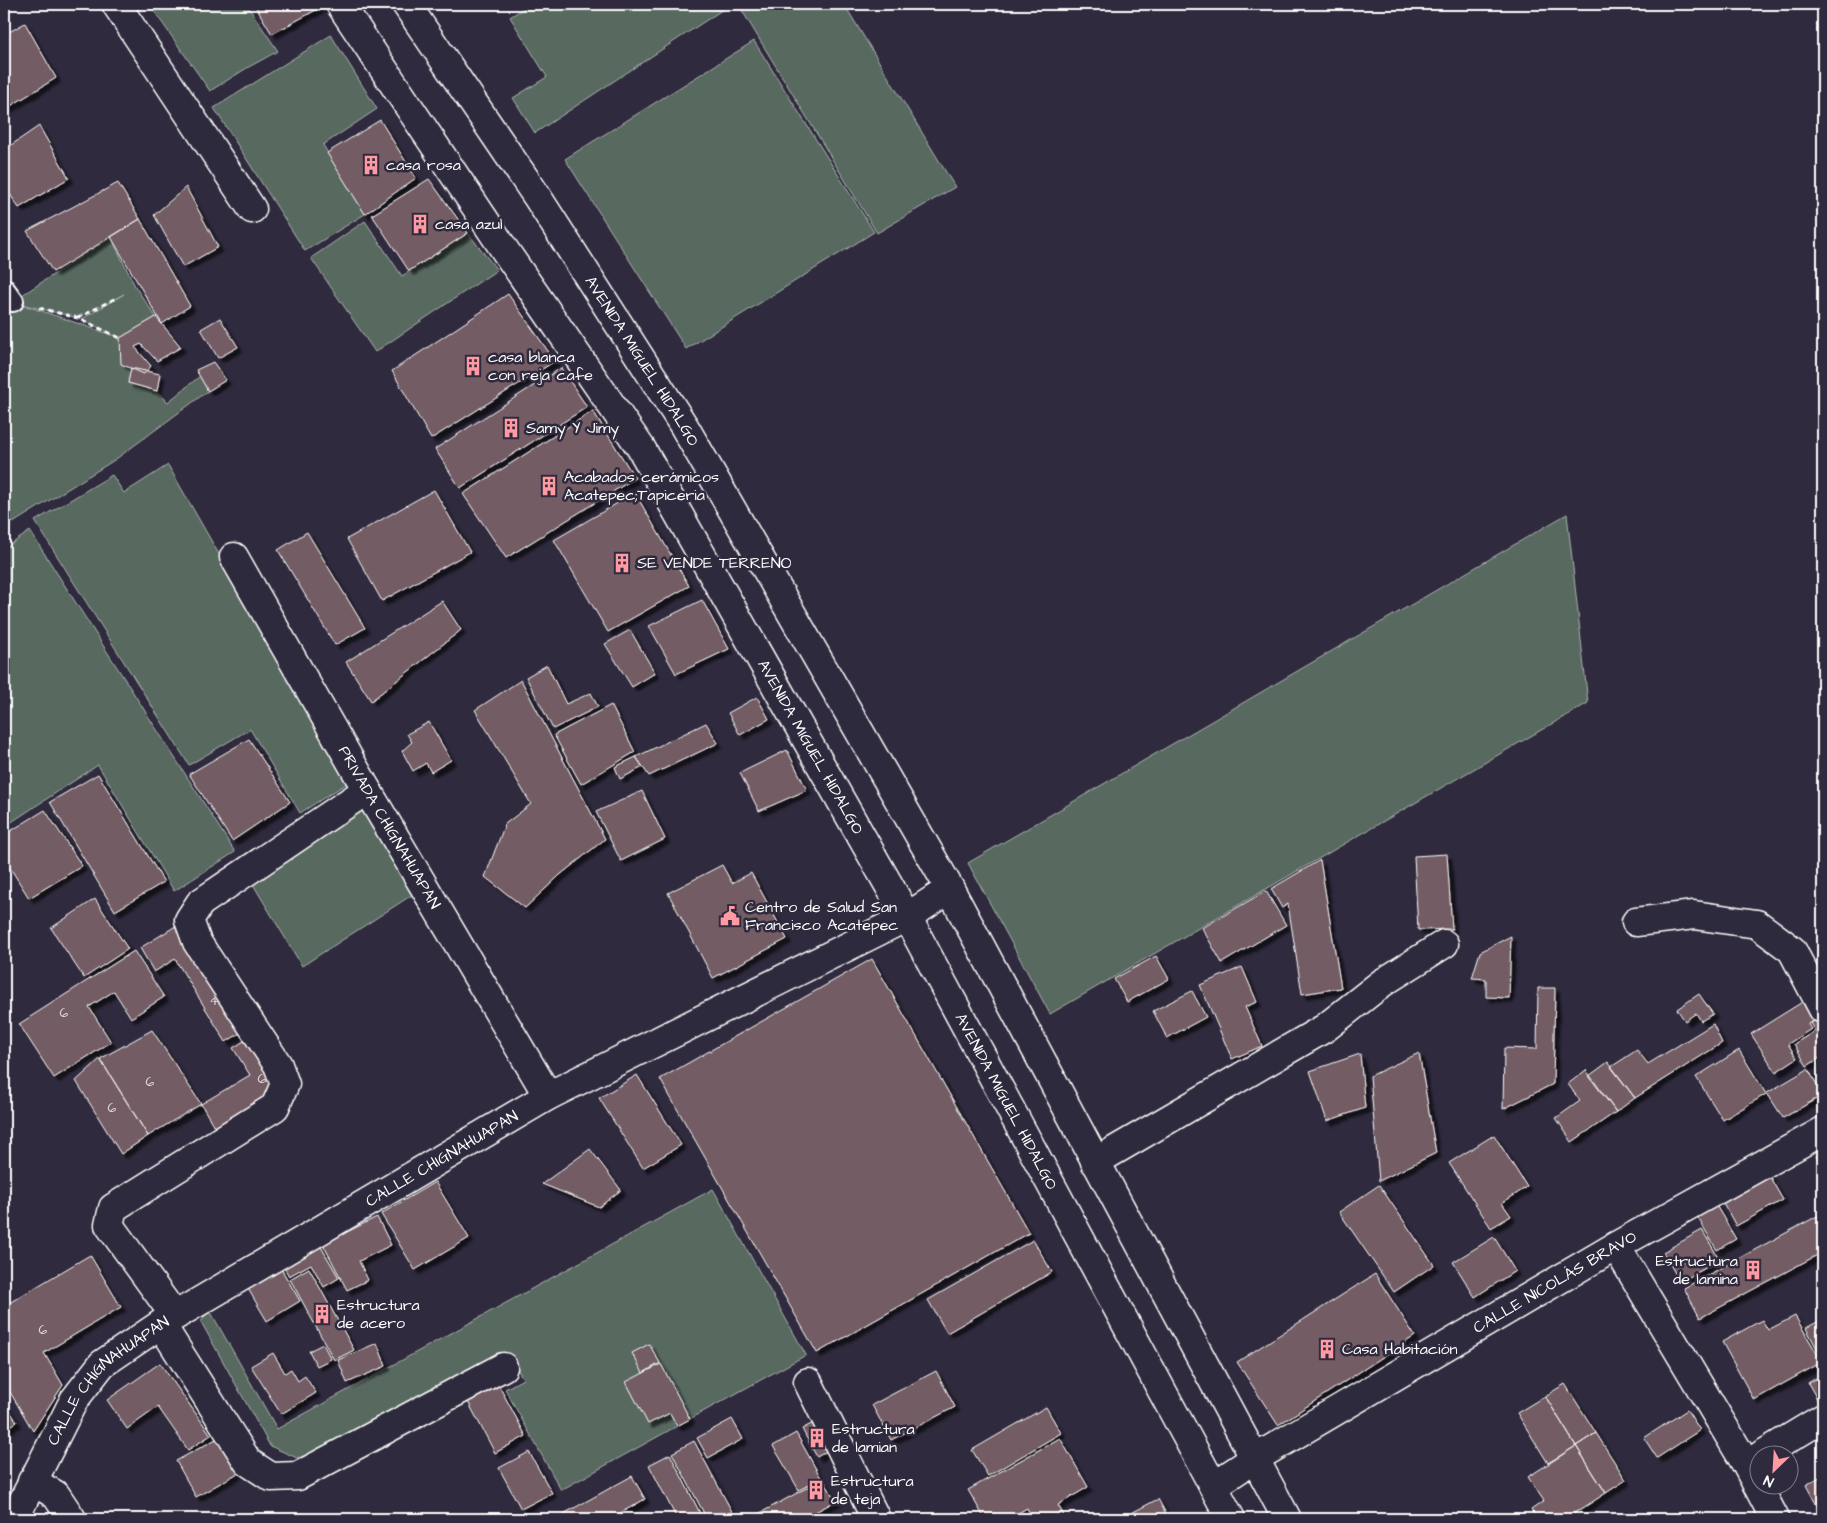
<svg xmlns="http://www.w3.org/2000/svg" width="1827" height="1523" viewBox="0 0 1827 1523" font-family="'Architects Daughter',sans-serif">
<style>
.green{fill:#586961;stroke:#acb4b0;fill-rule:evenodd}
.building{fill:#735c63;stroke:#fff;filter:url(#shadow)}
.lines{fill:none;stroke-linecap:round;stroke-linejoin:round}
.service-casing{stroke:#fff;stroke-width:24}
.minor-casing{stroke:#fff;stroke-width:31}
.secondary-casing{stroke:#fff;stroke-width:31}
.path{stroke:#fff;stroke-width:3;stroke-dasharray:5 4;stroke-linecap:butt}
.service{stroke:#2f2a3d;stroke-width:20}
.minor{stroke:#2f2a3d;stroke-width:28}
.secondary{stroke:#2f2a3d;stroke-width:28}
.labels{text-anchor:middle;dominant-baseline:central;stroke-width:5;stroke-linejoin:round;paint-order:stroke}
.number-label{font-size:14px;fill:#dcd6d8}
.poi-label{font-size:16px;fill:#fff;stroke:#2f2a3d;text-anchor:start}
.street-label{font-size:16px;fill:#fff;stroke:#2f2a3d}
</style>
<defs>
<filter id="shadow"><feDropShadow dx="4.5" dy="4.5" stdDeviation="1" flood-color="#0009"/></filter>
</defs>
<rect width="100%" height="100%" fill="#2f2a3d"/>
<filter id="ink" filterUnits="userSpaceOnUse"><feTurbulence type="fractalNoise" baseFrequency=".02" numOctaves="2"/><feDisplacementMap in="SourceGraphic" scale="10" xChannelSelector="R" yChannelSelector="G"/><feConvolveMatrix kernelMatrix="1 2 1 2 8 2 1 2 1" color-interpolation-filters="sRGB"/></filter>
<g filter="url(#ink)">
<!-- green -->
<path class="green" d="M 149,4 L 246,4 L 278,51 L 247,68 L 210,91 Z
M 530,4 L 727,4 L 728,6 L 535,133 L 513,98 L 547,77 L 510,17 Z
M 738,4 L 844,4 L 955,187 L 877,233 Z
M 331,35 L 377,109 L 323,145 L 365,214 L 305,251 L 214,108 Z
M 754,41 L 874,232 L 686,349 L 565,159 Z
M 365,221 L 402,276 L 468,233 L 497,270 L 375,352 L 311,258 Z
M 111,237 L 136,288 L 156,317 L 120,338 L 131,368 L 128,383 L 157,391 L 168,402 L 200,376 L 208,391 L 116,459 L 13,523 L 4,507 L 4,303 L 13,301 ZM 124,294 L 82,319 L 115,336 L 21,304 L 78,318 Z
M 168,465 L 349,782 L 300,813 L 250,729 L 189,765 L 35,521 L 112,475 L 124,493 Z
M 1567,514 L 1588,703 L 1050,1014 L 968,863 Z
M 30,531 L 235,852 L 174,891 L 98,765 L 4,827 L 4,549 Z
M 362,810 L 412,895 L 302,966 L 251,881 Z
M 713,1189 L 806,1355 L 561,1490 L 505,1389 L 523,1379 L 508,1352 L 324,1453 L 297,1458 L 270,1446 L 201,1322 L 209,1309 L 277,1429 Z"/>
<!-- building -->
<path class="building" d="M 254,4 L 327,4 L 272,34 Z
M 25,23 L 56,78 L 4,110 L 4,35 Z
M 380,120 L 416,178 L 365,214 L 327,153 Z
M 39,126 L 69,178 L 19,208 L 4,185 L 4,150 Z
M 429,179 L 468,233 L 409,271 L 372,215 Z
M 118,183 L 140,219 L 53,272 L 27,231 Z
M 186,187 L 218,247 L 183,267 L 154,215 Z
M 140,219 L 190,306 L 162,324 L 111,237 Z
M 508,294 L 555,361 L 431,439 L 392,371 Z
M 156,317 L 181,347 L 157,361 L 141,344 L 135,347 L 151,366 L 144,374 L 121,364 L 120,338 Z
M 220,318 L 238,347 L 218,358 L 201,329 Z
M 213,362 L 226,380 L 208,391 L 196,370 Z
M 131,368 L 160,374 L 157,391 L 128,383 Z
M 561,368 L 587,407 L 460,488 L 435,449 Z
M 593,411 L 635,478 L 506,558 L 463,494 Z
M 434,490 L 470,552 L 382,601 L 347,539 Z
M 635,493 L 689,586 L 608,632 L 554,540 Z
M 307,532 L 365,628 L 335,645 L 278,550 Z
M 702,600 L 729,649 L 676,674 L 649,626 Z
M 442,601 L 461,630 L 371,701 L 346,662 Z
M 630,630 L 655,673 L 632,687 L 605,644 Z
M 547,665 L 566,704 L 591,693 L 598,707 L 553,729 L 526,677 Z
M 521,680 L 605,839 L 560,875 L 525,908 L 485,877 L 505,824 L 531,804 L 475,710 Z
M 757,697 L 769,719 L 740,735 L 728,713 Z
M 611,705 L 635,752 L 581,784 L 554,735 Z
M 429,722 L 451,760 L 431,772 L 426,763 L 413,771 L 402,751 L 412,742 L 407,734 Z
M 706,723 L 718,743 L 649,776 L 636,757 Z
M 249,739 L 290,802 L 232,841 L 189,774 Z
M 787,750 L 807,790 L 759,811 L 740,773 Z
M 636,757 L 643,767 L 620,779 L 615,767 Z
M 98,774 L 164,882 L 115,911 L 50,802 Z
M 642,791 L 665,839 L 621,861 L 596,812 Z
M 45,810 L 82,866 L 29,898 L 4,858 L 4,835 Z
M 1447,854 L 1452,929 L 1418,930 L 1414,856 Z
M 1320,860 L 1341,988 L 1302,994 L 1288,904 L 1282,908 L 1271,889 Z
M 722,865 L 732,883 L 751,873 L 787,939 L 713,978 L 668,893 Z
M 1266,891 L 1286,925 L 1222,963 L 1202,928 Z
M 95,899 L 128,949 L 84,978 L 51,928 Z
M 179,924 L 245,1030 L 226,1042 L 175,959 L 154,972 L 140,948 Z
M 1511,936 L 1509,998 L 1486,997 L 1486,979 L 1472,978 L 1480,952 Z
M 134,951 L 164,997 L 131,1018 L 114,991 L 89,1007 L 111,1042 L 54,1078 L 19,1024 Z
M 1156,956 L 1169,979 L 1127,1002 L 1114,979 Z
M 872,959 L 1029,1233 L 817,1353 L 660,1079 Z
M 1242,967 L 1257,1002 L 1245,1007 L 1262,1046 L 1232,1059 L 1200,985 Z
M 1538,988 L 1555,988 L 1553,1084 L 1503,1109 L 1504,1048 L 1537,1049 Z
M 1192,991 L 1206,1017 L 1167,1038 L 1153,1011 Z
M 1699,994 L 1713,1014 L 1701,1021 L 1696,1013 L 1685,1021 L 1677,1009 Z
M 1812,996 L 1823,1014 L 1808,1024 L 1811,1029 L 1788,1044 L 1797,1058 L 1776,1072 L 1751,1034 Z
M 1823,1016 L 1823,1056 L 1807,1066 L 1794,1044 L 1815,1031 L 1810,1023 Z
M 1713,1024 L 1722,1043 L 1635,1098 L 1611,1067 L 1637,1050 L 1648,1064 Z
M 152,1030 L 201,1104 L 148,1136 L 100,1059 Z
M 252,1036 L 285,1084 L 215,1128 L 201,1104 L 250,1075 L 233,1048 Z
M 1739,1050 L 1766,1094 L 1723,1120 L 1696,1077 Z
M 1419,1053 L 1436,1153 L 1379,1181 L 1370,1076 Z
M 1360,1054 L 1365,1108 L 1327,1121 L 1310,1071 Z
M 100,1059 L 148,1136 L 121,1154 L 76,1081 Z
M 1608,1062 L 1635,1098 L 1616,1112 L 1589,1076 Z
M 1808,1069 L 1823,1095 L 1783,1118 L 1767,1093 Z
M 1586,1070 L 1616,1112 L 1572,1142 L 1556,1118 L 1580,1101 L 1568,1084 Z
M 637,1075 L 681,1145 L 643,1168 L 599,1098 Z
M 1494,1135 L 1527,1187 L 1502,1203 L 1511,1216 L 1491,1228 L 1449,1163 Z
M 590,1149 L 621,1190 L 599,1207 L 542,1184 Z
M 1823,1152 L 1823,1169 L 1816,1156 Z
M 1768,1174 L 1783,1200 L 1736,1226 L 1721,1199 Z
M 435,1182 L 469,1238 L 415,1270 L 381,1214 Z
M 1379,1185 L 1434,1265 L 1394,1292 L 1339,1212 Z
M 1714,1202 L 1736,1239 L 1717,1250 L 1695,1213 Z
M 1823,1213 L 1823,1252 L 1700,1318 L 1684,1288 Z
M 377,1217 L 391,1245 L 359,1261 L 368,1280 L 347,1290 L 323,1244 Z
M 1702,1230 L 1720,1260 L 1680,1282 L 1663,1252 Z
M 1494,1237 L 1515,1271 L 1475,1297 L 1453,1262 Z
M 1033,1240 L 1052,1272 L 947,1333 L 928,1300 Z
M 320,1245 L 339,1278 L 324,1287 L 311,1264 L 289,1276 L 283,1266 Z
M 90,1255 L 121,1307 L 44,1353 L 63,1385 L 33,1431 L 4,1382 L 4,1306 Z
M 280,1267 L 300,1301 L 267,1321 L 247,1287 Z
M 309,1268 L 354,1350 L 334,1360 L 290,1279 Z
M 1375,1274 L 1415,1336 L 1278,1425 L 1237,1362 Z
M 1795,1316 L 1822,1362 L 1754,1400 L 1722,1342 L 1762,1320 L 1768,1330 Z
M 1823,1319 L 1823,1357 L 1822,1358 L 1806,1328 Z
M 377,1343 L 386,1366 L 347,1383 L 338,1360 Z
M 323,1344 L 331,1359 L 317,1366 L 309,1351 Z
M 649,1344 L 660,1363 L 643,1373 L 632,1353 Z
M 273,1353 L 285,1373 L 291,1369 L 298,1381 L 305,1376 L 316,1393 L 281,1414 L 251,1366 Z
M 160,1363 L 211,1435 L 188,1450 L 158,1407 L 127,1429 L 107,1400 Z
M 661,1364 L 690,1419 L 677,1426 L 670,1413 L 648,1424 L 626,1382 Z
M 936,1371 L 955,1407 L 891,1440 L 872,1405 Z
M 1823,1374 L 1823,1404 L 1821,1406 L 1808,1383 Z
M 497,1382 L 526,1436 L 495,1453 L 466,1398 Z
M 1565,1384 L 1596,1433 L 1576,1446 L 1545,1396 Z
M 1545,1396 L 1576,1446 L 1548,1463 L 1517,1413 Z
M 4,1402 L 17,1422 L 4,1430 Z
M 1046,1407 L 1061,1433 L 988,1476 L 972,1450 Z
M 1687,1410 L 1700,1430 L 1657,1458 L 1644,1438 Z
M 732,1419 L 743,1439 L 708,1458 L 697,1438 Z
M 817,1421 L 832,1448 L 817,1457 L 802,1429 Z
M 796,1433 L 821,1478 L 799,1490 L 773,1446 Z
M 1596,1433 L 1626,1480 L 1606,1493 L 1576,1446 Z
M 218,1438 L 238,1473 L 196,1497 L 176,1461 Z
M 1060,1438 L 1088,1487 L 1058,1505 L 1066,1519 L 1033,1519 L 1027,1508 L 1008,1519 L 985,1519 L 968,1490 Z
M 694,1441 L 736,1519 L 707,1519 L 672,1453 Z
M 1576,1446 L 1606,1493 L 1566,1519 L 1537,1519 L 1531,1510 L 1544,1501 L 1528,1477 Z
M 529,1452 L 552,1493 L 521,1509 L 499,1468 Z
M 670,1454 L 703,1519 L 677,1519 L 649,1465 Z
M 1823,1475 L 1823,1517 L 1806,1485 Z
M 632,1476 L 645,1499 L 610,1519 L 559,1519 L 558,1517 Z
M 823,1479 L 836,1501 L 802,1519 L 749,1519 Z
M 1158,1499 L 1169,1519 L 1120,1519 Z"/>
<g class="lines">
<defs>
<path id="service" d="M 4,289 L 13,301"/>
<g id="minor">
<path d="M 116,4 L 252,209"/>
<path id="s1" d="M 234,557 L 367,790 L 548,1096"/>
<path d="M 1636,922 L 1694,915 L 1757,924 L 1792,950 L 1823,1009"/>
<path d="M 1095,1162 L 1325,1028 L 1382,983 L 1444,944"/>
<path d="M 1616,1246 L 1746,1464 L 1775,1519"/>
<path d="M 175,1316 L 109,1225 L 113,1208 L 275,1107 L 285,1084 L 278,1065 L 197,942 L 189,920 L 200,903 L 367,790"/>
<path d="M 161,1324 L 248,1462 L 271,1477 L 298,1476 L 503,1367"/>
<path d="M 808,1382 L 876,1519"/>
<path d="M 1760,1456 L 1823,1418"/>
<path d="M 32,1481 L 56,1495 L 72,1519"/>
<path id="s2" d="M 1213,1486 L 1254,1459 L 1616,1246 L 1823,1131"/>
<path id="s3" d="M 14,1519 L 74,1400 L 102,1364 L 161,1324 L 548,1096 L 907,917 L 950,889"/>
</g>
<g id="secondary">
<path id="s4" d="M 340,4 L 506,252 L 641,448 L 907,917 L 1231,1519"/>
<path id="s5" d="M 406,4 L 536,195 L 684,426 L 950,889 L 1287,1519"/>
</g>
</defs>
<!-- service casing -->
<use href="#service" class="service-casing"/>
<!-- minor casing -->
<use href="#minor" class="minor-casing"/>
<!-- secondary casing -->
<use href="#secondary" class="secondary-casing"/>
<!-- path -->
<path class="path" d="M 39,308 L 78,318 L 120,338
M 78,318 L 116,298"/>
<!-- service -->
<use href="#service" class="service"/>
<!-- minor -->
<use href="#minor" class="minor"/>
<!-- secondary -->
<use href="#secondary" class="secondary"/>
</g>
</g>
<!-- icons -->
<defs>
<symbol id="building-bare" viewBox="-9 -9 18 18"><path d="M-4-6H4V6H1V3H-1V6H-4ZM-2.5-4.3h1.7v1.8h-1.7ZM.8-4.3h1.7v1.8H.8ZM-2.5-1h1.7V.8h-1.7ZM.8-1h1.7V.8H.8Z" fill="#ff9aa2" stroke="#2f2a3d" stroke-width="2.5" paint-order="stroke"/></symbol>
<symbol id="civic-bare" viewBox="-9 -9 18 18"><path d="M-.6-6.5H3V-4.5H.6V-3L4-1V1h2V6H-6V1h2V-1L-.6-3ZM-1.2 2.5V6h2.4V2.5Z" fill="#ff9aa2" stroke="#2f2a3d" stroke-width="2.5" paint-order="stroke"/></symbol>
</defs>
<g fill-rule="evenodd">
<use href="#building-bare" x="357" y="151" width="28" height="28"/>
<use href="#building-bare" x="406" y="210" width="28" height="28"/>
<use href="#building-bare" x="459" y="352" width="28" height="28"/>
<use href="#building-bare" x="497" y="414" width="28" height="28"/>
<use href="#building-bare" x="535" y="472" width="28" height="28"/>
<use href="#building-bare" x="608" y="549" width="28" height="28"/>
<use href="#civic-bare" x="716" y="902" width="28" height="28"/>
<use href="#building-bare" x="1739" y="1256" width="28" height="28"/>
<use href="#building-bare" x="308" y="1300" width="28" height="28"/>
<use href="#building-bare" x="1313" y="1335" width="28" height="28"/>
<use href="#building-bare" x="803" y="1424" width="28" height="28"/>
<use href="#building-bare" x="802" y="1476" width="28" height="28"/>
</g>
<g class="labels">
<!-- number labels -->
<g class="number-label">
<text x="214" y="1001">4</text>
<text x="64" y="1013">6</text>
<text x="262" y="1079">6</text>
<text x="150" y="1082">6</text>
<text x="112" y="1108">6</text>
<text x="43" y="1330">6</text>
</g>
<!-- poi labels -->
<g class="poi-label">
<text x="386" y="165">casa rosa</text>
<text x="435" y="224">casa azul</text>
<text x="488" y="357">casa blanca<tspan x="488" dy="18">con reja cafe</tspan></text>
<text x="526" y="428">Samy Y Jimy</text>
<text x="564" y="477">Acabados cerámicos<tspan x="564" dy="18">Acatepec;Tapiceria</tspan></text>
<text x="637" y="563">SE VENDE TERRENO</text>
<text x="745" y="907">Centro de Salud San<tspan x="745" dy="18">Francisco Acatepec</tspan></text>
<text x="1738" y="1261" text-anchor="end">Estructura<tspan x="1738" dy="18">de lamina</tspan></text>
<text x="337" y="1305">Estructura<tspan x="337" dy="18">de acero</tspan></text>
<text x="1342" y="1349">Casa Habitación</text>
<text x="832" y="1429">Estructura<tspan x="832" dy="18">de lamian</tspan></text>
<text x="831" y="1481">Estructura<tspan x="831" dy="18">de teja</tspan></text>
</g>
<!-- street labels -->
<g class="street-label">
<text stroke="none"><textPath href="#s5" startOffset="428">AVENIDA MIGUEL HIDALGO</textPath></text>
<text stroke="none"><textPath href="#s4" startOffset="880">AVENIDA MIGUEL HIDALGO</textPath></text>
<text stroke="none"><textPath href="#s1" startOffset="312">PRIVADA CHIGNAHUAPAN</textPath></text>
<text stroke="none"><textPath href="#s4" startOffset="1285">AVENIDA MIGUEL HIDALGO</textPath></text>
<text stroke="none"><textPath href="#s3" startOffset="576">CALLE CHIGNAHUAPAN</textPath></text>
<text stroke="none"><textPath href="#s2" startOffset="398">CALLE NICOLÁS BRAVO</textPath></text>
<text stroke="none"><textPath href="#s3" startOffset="171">CALLE CHIGNAHUAPAN</textPath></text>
</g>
</g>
<!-- margin -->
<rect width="1827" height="1523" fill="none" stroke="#2f2a3d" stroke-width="20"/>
<rect x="10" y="10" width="1807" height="1503" fill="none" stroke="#fff" stroke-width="2" filter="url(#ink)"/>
<!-- north arrow -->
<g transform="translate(1774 1470) rotate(205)"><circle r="24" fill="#2f2a3d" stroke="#827f8b"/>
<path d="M0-4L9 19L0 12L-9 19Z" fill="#ff9aa2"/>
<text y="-8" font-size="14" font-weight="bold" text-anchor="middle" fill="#ffffff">N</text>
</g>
</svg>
